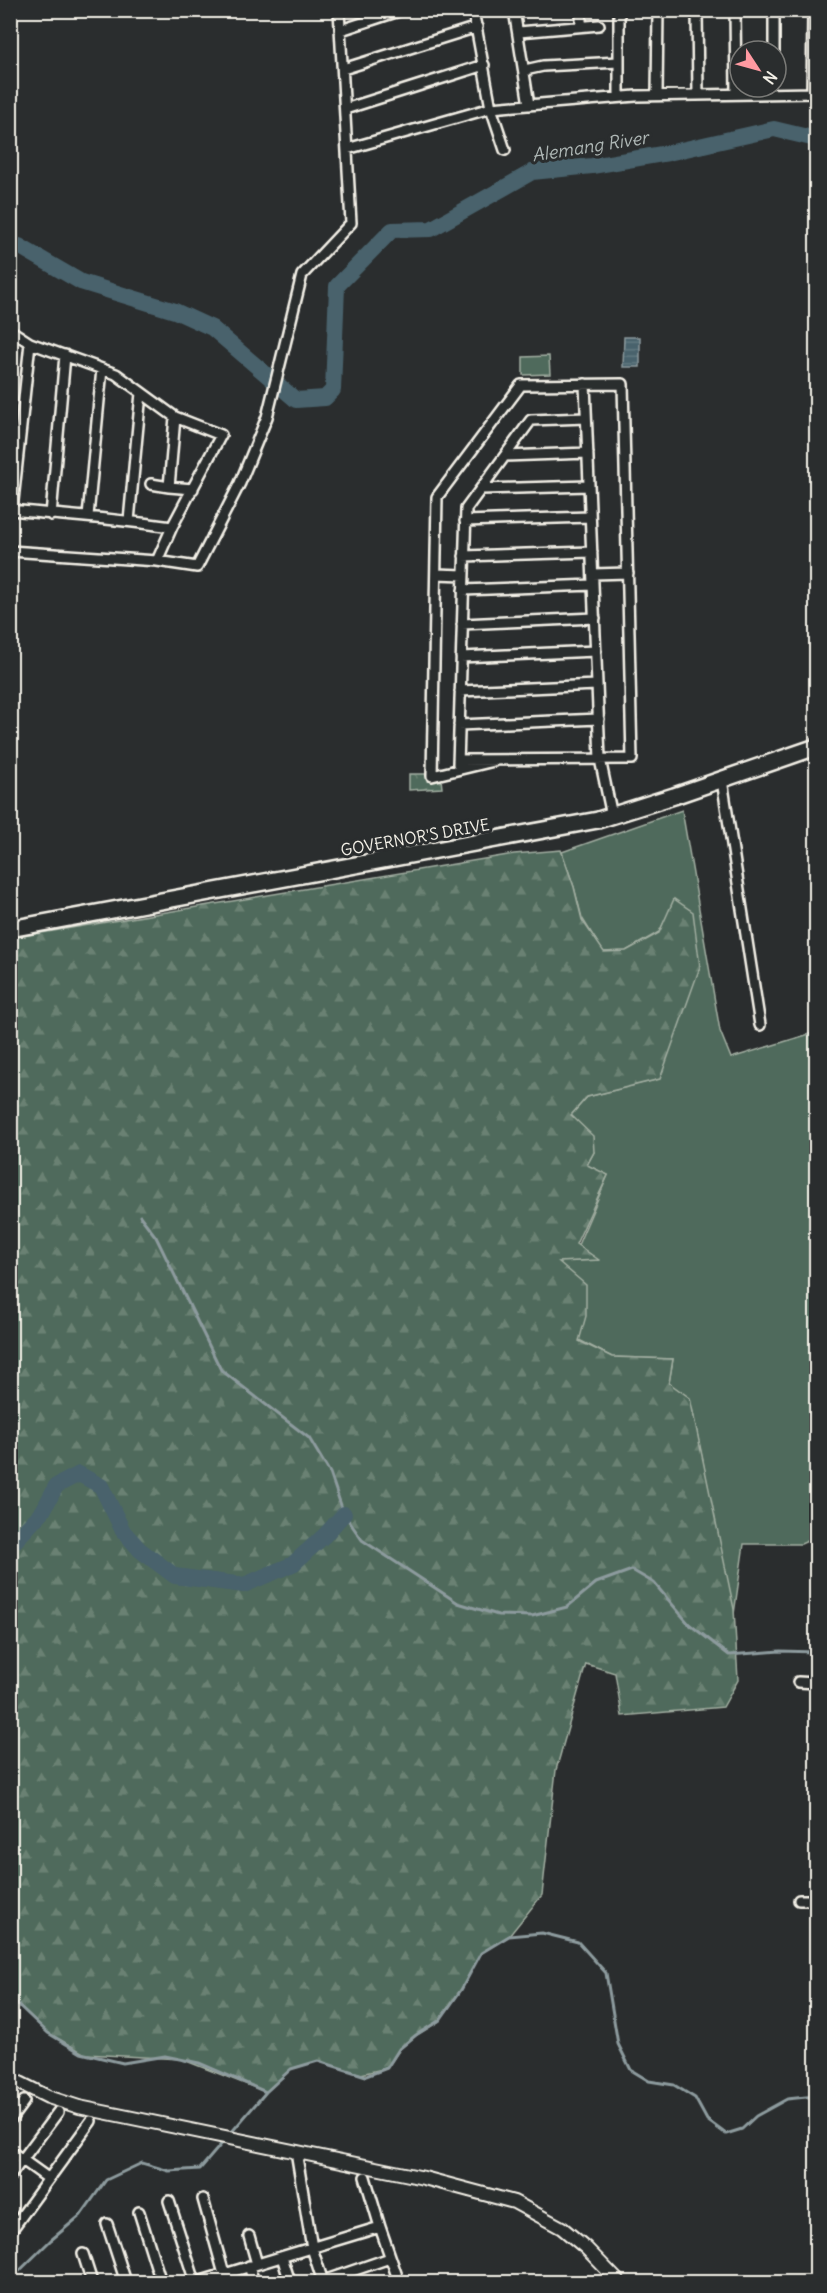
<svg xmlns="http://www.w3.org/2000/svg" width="827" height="2293" viewBox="0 0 827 2293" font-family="Delius,sans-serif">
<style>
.grass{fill:#506b5b;stroke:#a2aea2;stroke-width:1.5}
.forest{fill:url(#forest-firs);stroke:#a2aea2;stroke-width:1.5}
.park{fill:url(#park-crowns);stroke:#a2aea2;stroke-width:1.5}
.water{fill:url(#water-rules);stroke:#8d9b9e;stroke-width:1.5}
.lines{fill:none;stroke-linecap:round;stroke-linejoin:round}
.stream{stroke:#8d9b9e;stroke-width:3}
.river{stroke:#48626c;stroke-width:16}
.minor-casing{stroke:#f4f1e8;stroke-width:14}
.tertiary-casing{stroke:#f4f1e8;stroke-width:16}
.primary-casing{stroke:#f4f1e8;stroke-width:20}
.minor{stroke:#2a2d2e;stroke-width:9}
.tertiary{stroke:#2a2d2e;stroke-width:12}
.primary{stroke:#2a2d2e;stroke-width:15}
.labels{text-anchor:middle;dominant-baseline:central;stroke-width:6;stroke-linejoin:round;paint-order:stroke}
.street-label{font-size:16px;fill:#f4f1e8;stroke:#2a2d2e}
.water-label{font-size:18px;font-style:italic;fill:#afb8b6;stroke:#2a2d2e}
</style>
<defs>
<pattern id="forest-firs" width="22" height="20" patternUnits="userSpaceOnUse" patternTransform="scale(1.5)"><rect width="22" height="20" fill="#506b5b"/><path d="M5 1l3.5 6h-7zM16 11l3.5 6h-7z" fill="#6a8173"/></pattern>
<pattern id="park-crowns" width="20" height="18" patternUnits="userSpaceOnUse" patternTransform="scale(1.5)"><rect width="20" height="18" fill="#506b5b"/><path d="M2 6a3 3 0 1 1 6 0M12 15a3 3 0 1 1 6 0" fill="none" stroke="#6a8173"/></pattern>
<pattern id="water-rules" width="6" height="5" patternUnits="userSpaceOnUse" patternTransform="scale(1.5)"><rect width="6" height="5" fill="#48626c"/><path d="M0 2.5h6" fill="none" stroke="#637981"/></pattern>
</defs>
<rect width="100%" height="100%" fill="#2a2d2e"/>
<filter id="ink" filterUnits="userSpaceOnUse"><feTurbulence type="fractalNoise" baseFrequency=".0167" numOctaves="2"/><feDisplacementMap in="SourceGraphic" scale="12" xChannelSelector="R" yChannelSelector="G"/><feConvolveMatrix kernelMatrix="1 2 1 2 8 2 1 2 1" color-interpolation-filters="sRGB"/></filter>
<g filter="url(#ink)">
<!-- grass -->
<path class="grass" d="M 549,356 L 550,374 L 523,375 L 523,357 Z
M 682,810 L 720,1031 L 731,1058 L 816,1032 L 816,1537 L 801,1544 L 744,1544 L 734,1614 L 690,1399 L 669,1383 L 673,1359 L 612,1357 L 579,1340 L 558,1261 L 598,1260 L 578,1245 L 608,1175 L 587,1165 L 594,1152 L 571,1115 L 587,1097 L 659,1079 L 675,900 L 659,932 L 626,951 L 603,952 L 582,918 L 574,887 L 562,852 Z"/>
<!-- forest -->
<path class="forest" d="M 561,850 L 574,887 L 582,920 L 604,952 L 626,951 L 659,933 L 674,899 L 693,912 L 700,967 L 660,1079 L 587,1097 L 571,1115 L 593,1136 L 594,1152 L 587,1165 L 608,1175 L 576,1244 L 599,1260 L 559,1262 L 586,1285 L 586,1316 L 579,1341 L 612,1357 L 673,1359 L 669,1383 L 690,1398 L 734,1609 L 738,1680 L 723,1707 L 622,1716 L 615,1673 L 586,1664 L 556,1770 L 542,1895 L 509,1936 L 481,1953 L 461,1989 L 438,2022 L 415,2036 L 400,2049 L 387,2068 L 361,2074 L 318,2061 L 291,2069 L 266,2092 L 181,2059 L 85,2054 L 48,2033 L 11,1997 L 11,938 L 514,854 Z"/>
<!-- park -->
<path class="park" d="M 409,774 L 427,774 L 427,781 L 441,779 L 442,788 L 409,790 Z"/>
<!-- water -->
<path class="water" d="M 624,337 L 640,337 L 640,367 L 623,367 Z"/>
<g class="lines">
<!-- stream -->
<path class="stream" d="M 140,1216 L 156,1237 L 221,1370 L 309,1438 L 330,1473 L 344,1514 L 362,1540 L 458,1603 L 498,1615 L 532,1616 L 567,1607 L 596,1583 L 632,1570 L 654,1583 L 689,1624 L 729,1655 L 780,1651 L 816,1652
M 10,1997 L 48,2033 L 81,2053 L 123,2063 L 165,2056 L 199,2063 L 266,2092
M 230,2134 L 266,2092 L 291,2069 L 318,2061 L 366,2076 L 387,2068 L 399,2049 L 416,2035 L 440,2020 L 461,1990 L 481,1953 L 509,1936 L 542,1933 L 578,1942 L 606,1973 L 618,2044 L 631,2070 L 649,2081 L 674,2085 L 695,2098 L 707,2120 L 726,2134 L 742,2129 L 756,2116 L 787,2099 L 816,2096
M 10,2280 L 51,2240 L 81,2215 L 106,2180 L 142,2163 L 169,2171 L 200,2169 L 224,2141"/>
<!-- river -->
<path class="river" d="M 10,246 L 19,246 L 81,282 L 175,311 L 212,328 L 296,400 L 325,398 L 333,390 L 337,286 L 392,230 L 431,229 L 532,172 L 592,166 L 668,153 L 774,129 L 816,139
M 10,1542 L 15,1541 L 43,1511 L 56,1486 L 79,1474 L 101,1486 L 123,1531 L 140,1550 L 175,1576 L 244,1585 L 293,1564 L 325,1535 L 344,1514"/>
<defs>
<path id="minor" d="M 473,10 L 491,108 L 505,150
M 514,10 L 529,105
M 697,10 L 698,95
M 735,10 L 736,94
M 774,10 L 774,51
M 581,25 L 581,10
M 341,30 L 402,10
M 519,32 L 599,25
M 343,69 L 477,27
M 525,70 L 543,66 L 619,62
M 812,93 L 813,10
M 657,95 L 658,10
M 619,97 L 619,10
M 345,109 L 484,65
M 347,149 L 491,108 L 636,96 L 816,93
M 10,330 L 30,343 L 116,374 L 175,417 L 221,435 L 172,527 C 118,519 64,515 10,510
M 585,384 L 600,759 L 612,816
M 175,417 L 169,487 L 193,489
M 505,456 L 588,453
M 151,484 L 169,487
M 481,489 L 589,486
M 12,510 L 30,343
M 51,515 L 65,355
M 88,516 L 102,369
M 129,521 L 141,393
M 465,521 L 590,517
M 10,551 L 157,561 L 197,567 L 240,483 L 267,417 L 302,275 L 351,223 L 339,10
M 464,556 L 592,552
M 157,561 L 172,527
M 436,574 L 464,575
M 593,574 L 628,573
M 463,590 L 593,585
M 462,624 L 595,618
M 461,657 L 596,651
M 460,691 L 597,685
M 459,725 L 599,719
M 458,760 L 632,759 L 623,384 L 521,385 L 437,497 L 432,776 L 498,760
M 458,764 L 466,509 L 531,420 L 586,418
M 722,780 L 760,1025
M 798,1682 L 816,1683
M 799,1900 L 816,1900
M 10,2120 L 24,2101
M 10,2151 L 49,2179
M 296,2151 L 312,2248 L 323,2282
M 10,2176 L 58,2112
M 365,2177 L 380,2227
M 203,2199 L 224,2274
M 169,2201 L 195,2282
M 139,2212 L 161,2282
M 107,2224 L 126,2282
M 10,2232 L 91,2121
M 249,2236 L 257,2264
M 83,2254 L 92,2282
M 282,2257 L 290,2282
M 249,2266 L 254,2282
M 323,2281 L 390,2258
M 198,2282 L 380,2227 L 399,2282"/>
<path id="tertiary" d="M 10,2078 L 48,2097 L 79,2107 L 424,2178 L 514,2202 L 562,2228 L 586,2248 L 619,2282"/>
<path id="primary" d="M 10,929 L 598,820 L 674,796 L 816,747"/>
</defs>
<!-- minor casing -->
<use href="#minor" class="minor-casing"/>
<!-- tertiary casing -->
<use href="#tertiary" class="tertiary-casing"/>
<!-- primary casing -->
<use href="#primary" class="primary-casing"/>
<!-- minor -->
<use href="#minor" class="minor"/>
<!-- tertiary -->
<use href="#tertiary" class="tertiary"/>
<!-- primary -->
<use href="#primary" class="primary"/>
</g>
</g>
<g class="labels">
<!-- street labels -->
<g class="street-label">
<text transform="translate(415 837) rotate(-10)">GOVERNOR'S DRIVE</text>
</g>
<!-- water labels -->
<g class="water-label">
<text transform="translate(590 146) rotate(-9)">Alemang River</text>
</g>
</g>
<!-- margin -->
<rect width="827" height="2293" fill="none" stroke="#2a2d2e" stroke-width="36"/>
<rect x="18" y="18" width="791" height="2257" fill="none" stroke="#f4f1e8" stroke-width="2" filter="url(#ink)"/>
<!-- north arrow -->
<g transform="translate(758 69) rotate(126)"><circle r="28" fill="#2a2d2e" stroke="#7b7b78" stroke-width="1.5"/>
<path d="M0-4.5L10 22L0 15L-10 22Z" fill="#ff9aa2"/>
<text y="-9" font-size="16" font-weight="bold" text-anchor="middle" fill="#f4f1e8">N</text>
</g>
</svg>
